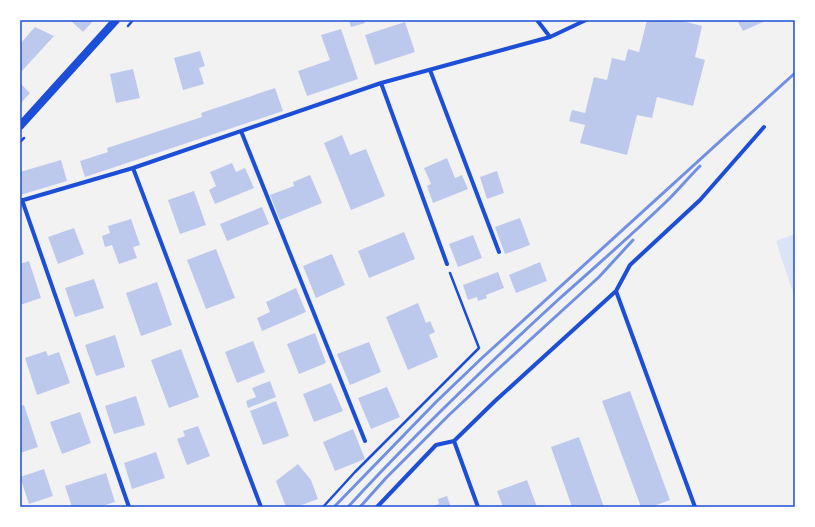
<svg xmlns="http://www.w3.org/2000/svg" width="815" height="527" viewBox="0 0 815 527" font-family="Overpass,sans-serif">
<style>
.green{fill:#dbe4f7}
.building{fill:#bdc9ec}
.lines{fill:none;stroke-linecap:round;stroke-linejoin:round}
.path{stroke:#1d4ed8;stroke-width:2.5}
.minor{stroke:#1d4ed8;stroke-width:4}
.secondary{stroke:#1d4ed8;stroke-width:8}
.rail{stroke:#7290e2;stroke-width:3}
.neatline{fill:none;stroke:#1d4ed8;stroke-width:1.5}
</style>
<rect width="100%" height="100%" fill="#f2f2f2"/>
<!-- green -->
<path class="green" d="M 795,234 L 795,299 L 776,241 Z"/>
<!-- building -->
<path class="building" d="M 70,20 L 94,20 L 83,32 Z
M 349,20 L 364,20 L 365,23 L 351,27 Z
M 647,20 L 679,20 L 702,26 L 695,57 L 705,60 L 693,106 L 657,97 L 652,118 L 637,115 L 627,155 L 580,143 L 585,125 L 569,121 L 572,110 L 585,113 L 594,77 L 607,80 L 612,58 L 625,61 L 628,49 L 639,52 Z
M 737,20 L 767,20 L 743,31 Z
M 405,22 L 415,52 L 375,65 L 365,35 Z
M 35,27 L 54,36 L 22,71 L 20,69 L 20,44 Z
M 341,29 L 358,79 L 307,96 L 298,71 L 330,60 L 321,35 Z
M 200,51 L 205,66 L 199,68 L 204,84 L 183,90 L 174,58 Z
M 133,69 L 140,98 L 116,103 L 110,74 Z
M 20,83 L 30,93 L 20,104 Z
M 275,88 L 283,111 L 85,177 L 80,161 L 108,152 L 107,148 L 202,117 L 201,113 Z
M 342,135 L 350,155 L 366,149 L 385,196 L 351,210 L 324,143 Z
M 447,158 L 455,178 L 462,175 L 468,189 L 433,203 L 427,186 L 431,184 L 424,168 Z
M 61,160 L 67,181 L 20,195 L 20,172 Z
M 232,163 L 236,172 L 245,168 L 254,188 L 215,204 L 209,190 L 216,186 L 210,172 Z
M 497,171 L 504,193 L 487,199 L 480,177 Z
M 310,175 L 322,203 L 280,220 L 270,195 L 294,186 L 293,182 Z
M 194,191 L 206,225 L 180,234 L 168,200 Z
M 262,207 L 269,224 L 227,241 L 220,224 Z
M 520,218 L 530,245 L 505,254 L 495,227 Z
M 131,219 L 140,245 L 133,247 L 137,258 L 119,264 L 112,245 L 105,247 L 102,236 L 110,233 L 108,226 Z
M 74,228 L 84,254 L 58,264 L 48,237 Z
M 404,232 L 415,259 L 369,278 L 358,251 Z
M 473,235 L 482,258 L 458,267 L 449,244 Z
M 216,249 L 235,298 L 206,309 L 187,260 Z
M 332,254 L 345,285 L 316,298 L 303,266 Z
M 29,261 L 41,298 L 20,305 L 20,269 L 21,268 L 20,264 Z
M 540,262 L 547,281 L 516,293 L 509,275 Z
M 498,272 L 504,288 L 486,295 L 487,298 L 478,301 L 477,297 L 468,300 L 463,285 Z
M 94,279 L 104,308 L 75,317 L 65,288 Z
M 157,282 L 172,325 L 141,336 L 126,293 Z
M 296,288 L 306,312 L 262,331 L 257,318 L 270,312 L 266,302 Z
M 418,303 L 426,323 L 430,321 L 435,332 L 429,335 L 438,357 L 408,370 L 386,317 Z
M 315,333 L 326,363 L 299,374 L 287,344 Z
M 115,335 L 125,367 L 96,376 L 85,345 Z
M 253,341 L 265,372 L 237,383 L 225,352 Z
M 369,342 L 381,372 L 350,385 L 337,354 Z
M 181,349 L 199,397 L 169,408 L 151,360 Z
M 46,351 L 48,356 L 59,352 L 70,383 L 37,395 L 25,358 Z
M 270,381 L 276,397 L 248,408 L 246,401 L 256,397 L 252,388 Z
M 331,383 L 343,411 L 314,422 L 303,394 Z
M 387,387 L 400,417 L 371,429 L 358,398 Z
M 630,391 L 670,500 L 651,507 L 641,507 L 602,401 Z
M 136,396 L 145,425 L 114,434 L 105,406 Z
M 276,401 L 289,436 L 263,445 L 250,411 Z
M 24,405 L 38,447 L 20,453 L 20,406 Z
M 80,412 L 91,443 L 62,454 L 50,422 Z
M 198,426 L 210,456 L 187,465 L 177,439 L 185,436 L 183,431 Z
M 353,429 L 365,459 L 335,471 L 323,442 Z
M 579,437 L 604,507 L 572,507 L 551,447 Z
M 156,452 L 165,478 L 132,489 L 124,463 Z
M 298,464 L 311,480 L 318,499 L 296,507 L 286,507 L 276,481 Z
M 44,469 L 53,496 L 29,504 L 20,477 Z
M 106,473 L 115,502 L 99,507 L 72,507 L 65,486 Z
M 527,480 L 537,507 L 503,507 L 497,491 Z
M 447,496 L 451,507 L 431,507 L 439,504 L 438,499 Z"/>
<g class="lines">
<!-- path -->
<path class="path" d="M 128,26 L 133,20
M 20,142 L 24,138
M 323,507 L 355,472 L 479,348 L 450,273"/>
<!-- minor -->
<path class="minor" d="M 537,20 L 550,37
M 430,70 L 499,252
M 381,83 L 447,264
M 241,131 L 365,441
M 133,168 L 261,507
M 22,200 L 129,507
M 20,201 L 133,168 L 381,83 L 550,37 L 586,20
M 616,291 L 695,507
M 454,441 L 478,507
M 377,507 L 436,445 L 454,441 L 495,401 L 616,291 L 630,265 L 700,200 L 764,127"/>
<!-- secondary -->
<path class="secondary" d="M 20,126 L 116,20"/>
<!-- rail -->
<path class="rail" d="M 334,507 L 436,402 L 483,357 L 795,73
M 348,507 C 415,434 486,366 559,299 C 596,266 633,234 669,199 C 679,189 689,177 700,166
M 360,507 L 386,478 L 449,415 L 496,371 L 599,277 L 633,240"/>
</g>
<!-- border -->
<rect width="815" height="527" fill="none" stroke="#ffffff" stroke-width="42"/>
<rect x="21" y="21" width="773" height="485" class="neatline"/>
</svg>
